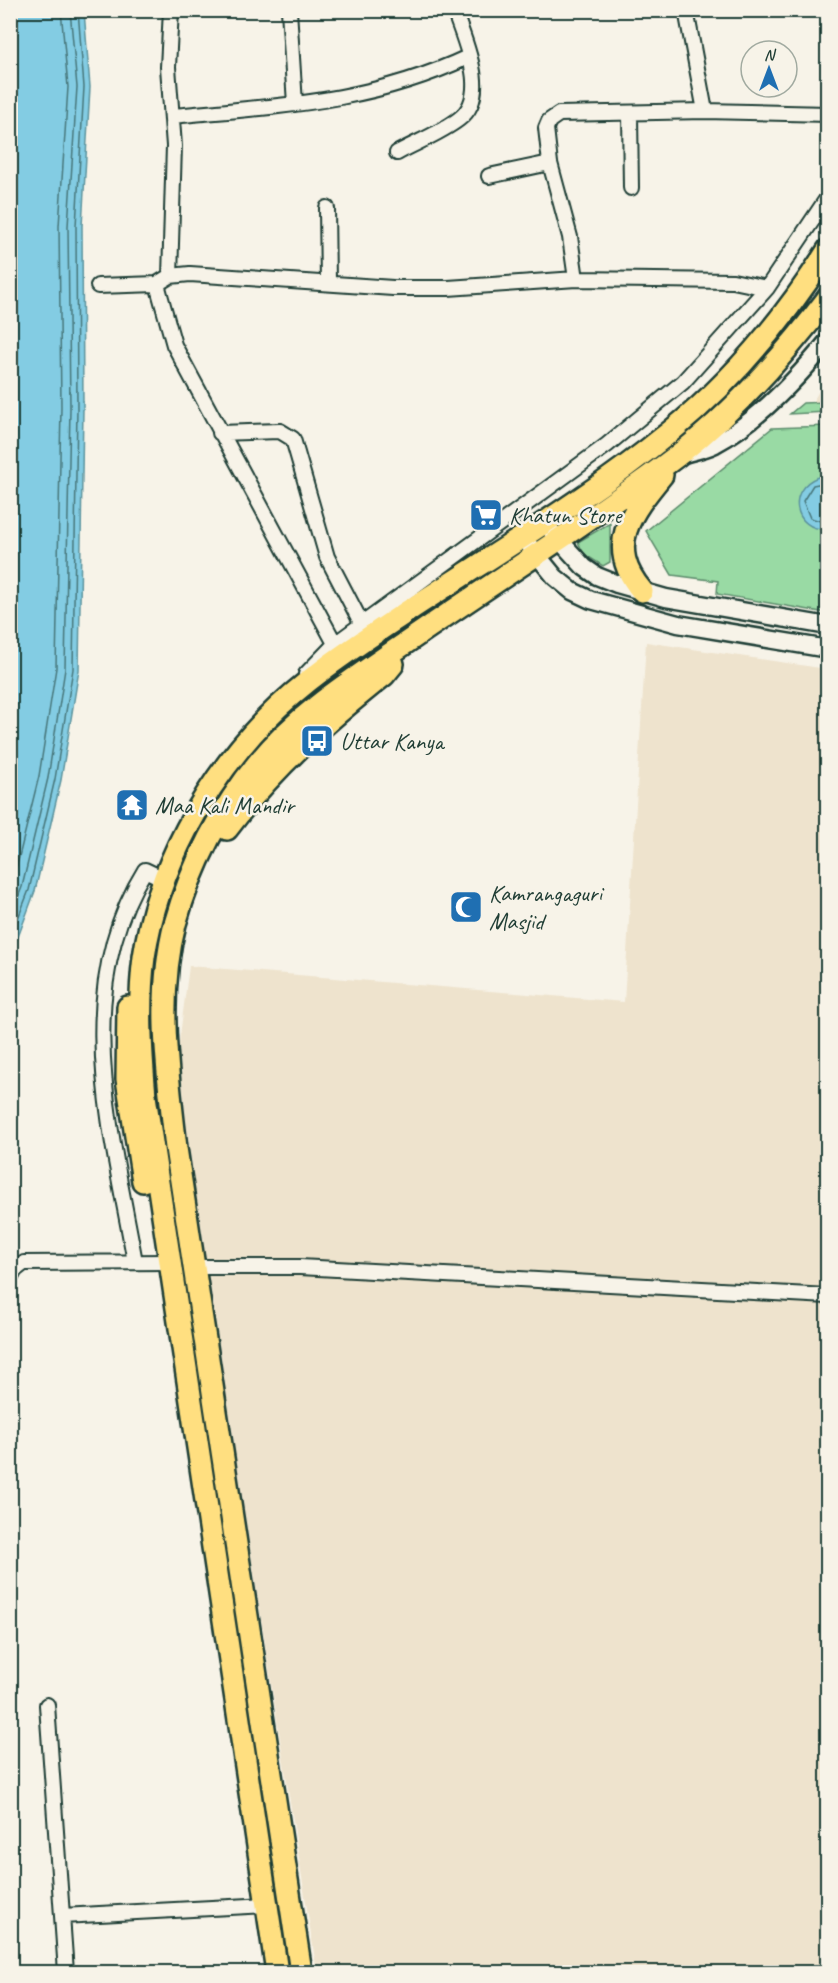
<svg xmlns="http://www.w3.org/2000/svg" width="838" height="1983" viewBox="0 0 838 1983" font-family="Caveat,sans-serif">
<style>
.built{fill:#eee3cd}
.green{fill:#99daa4;stroke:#5c8c6c;stroke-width:1.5}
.water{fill:#83cce3;stroke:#5b939d;stroke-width:1.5}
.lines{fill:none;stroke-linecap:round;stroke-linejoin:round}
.shore{stroke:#47767a;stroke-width:1.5}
.minor-casing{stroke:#1f3d34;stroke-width:18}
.tertiary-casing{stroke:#1f3d34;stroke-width:21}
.primary-casing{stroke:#1f3d34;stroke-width:26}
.minor{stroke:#f7f3e8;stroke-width:14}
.tertiary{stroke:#f7f3e8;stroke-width:16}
.primary{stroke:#ffdf80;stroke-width:21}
.labels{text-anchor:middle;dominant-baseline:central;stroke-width:5;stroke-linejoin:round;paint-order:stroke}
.poi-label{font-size:24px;fill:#1f3d34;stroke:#f7f3e8;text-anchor:start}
</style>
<rect width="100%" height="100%" fill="#f7f3e8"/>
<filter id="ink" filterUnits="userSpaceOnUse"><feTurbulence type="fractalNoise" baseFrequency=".0167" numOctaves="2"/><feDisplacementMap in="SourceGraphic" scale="12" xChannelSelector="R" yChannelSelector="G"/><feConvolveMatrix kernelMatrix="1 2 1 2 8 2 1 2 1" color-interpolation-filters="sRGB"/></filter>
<g filter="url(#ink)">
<!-- built -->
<path class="built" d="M 827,377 L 827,402 L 812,403 Z
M 646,642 L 827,669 L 827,1972 L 317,1972 L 180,1109 L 178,1051 L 189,966 L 624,1002 Z"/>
<!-- green -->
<path class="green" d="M 827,402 L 827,412 L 790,414 L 803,403 Z
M 827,426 L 827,613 L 717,594 L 718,581 L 672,575 L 646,531 L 772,428 Z
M 610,523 L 610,562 L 603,566 L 584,554 L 578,542 Z"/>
<!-- water -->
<path class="water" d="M 11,10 L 84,11 L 90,87 L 82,226 L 83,408 L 79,670 L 61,780 L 35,891 L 11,956 Z
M 818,477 L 827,477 L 827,529 C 793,531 786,489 818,477 Z"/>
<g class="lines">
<!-- shore -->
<path class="shore" d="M 828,482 L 813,485 L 803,501 L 810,518 L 828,523
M 10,893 L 39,776 L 56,668 L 61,407 L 59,226 L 68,87 L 61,10
M 10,918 L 22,887 L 48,778 L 65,669 L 70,408 L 68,226 L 77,87 L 70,10
M 10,939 L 29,890 L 55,779 L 73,669 L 77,408 L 76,226 L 84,87 L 78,10"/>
<defs>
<path id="minor" d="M 289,10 L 295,104
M 686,10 L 705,111
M 630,114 L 631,188
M 172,116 C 278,106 370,103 468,57
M 397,153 C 417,142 441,133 459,119 C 491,95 464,41 454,10
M 489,176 L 550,163
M 327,208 L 328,282
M 170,276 L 174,146 L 168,67 L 171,10
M 576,279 L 570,237 L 550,163 L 546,128 L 549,121 L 559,114 L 705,111 L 828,114
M 157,284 L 174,345 L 339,651
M 98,286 L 157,284 L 170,276 L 190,274 L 393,288 L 448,288 L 576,279 L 733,281 L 767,288
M 220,433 L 280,431 L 293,439 L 327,557 L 366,632
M 306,674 L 335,644 L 607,445 L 683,382 L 767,288 L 828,197
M 135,1262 C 112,1132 70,991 145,870 L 166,880
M 195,1267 L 300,1267 L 828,1296
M 10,1279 L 15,1270 L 24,1263 L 170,1262
M 47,1705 L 66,1972
M 62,1916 L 267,1905"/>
<path id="tertiary" d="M 683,454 C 693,451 705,449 715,444 C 758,421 797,379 828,341
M 552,532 L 584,567 L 597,576 L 617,584 L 666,598 L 828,626
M 529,545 L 555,577 L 572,591 L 591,600 L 678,624 L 828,649"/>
<path id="primary" d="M 642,591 C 604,546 631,513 662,475
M 227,829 C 271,770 326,721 384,675 L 393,664
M 128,1007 L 127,1079 L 143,1181
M 277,1972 L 145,1096 C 141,1050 138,1003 144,957 C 157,869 204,783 266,719 C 307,677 359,644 408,611 C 496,553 588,499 670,432 C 733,381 785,318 828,250
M 301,1972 L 176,1148 C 168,1075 156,997 175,924 C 191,866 221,808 259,762 C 296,716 349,682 397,649 C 490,584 587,524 677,456 C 735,411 784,356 828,298"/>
</defs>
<!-- minor casing -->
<use href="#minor" class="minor-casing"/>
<!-- tertiary casing -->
<use href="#tertiary" class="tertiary-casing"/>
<!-- primary casing -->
<use href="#primary" class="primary-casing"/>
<!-- minor -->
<use href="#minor" class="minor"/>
<!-- tertiary -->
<use href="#tertiary" class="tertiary"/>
<!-- primary -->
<use href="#primary" class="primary"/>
</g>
</g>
<!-- icons -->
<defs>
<symbol id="supermarket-square" viewBox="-11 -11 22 22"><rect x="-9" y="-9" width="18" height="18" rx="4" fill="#1f6fb2" stroke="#f7f3e8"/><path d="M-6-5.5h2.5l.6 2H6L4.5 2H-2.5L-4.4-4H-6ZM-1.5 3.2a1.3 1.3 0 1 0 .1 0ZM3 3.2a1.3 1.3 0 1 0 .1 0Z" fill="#fff"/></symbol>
<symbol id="bus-square" viewBox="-11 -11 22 22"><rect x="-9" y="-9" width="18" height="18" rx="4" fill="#1f6fb2" stroke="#f7f3e8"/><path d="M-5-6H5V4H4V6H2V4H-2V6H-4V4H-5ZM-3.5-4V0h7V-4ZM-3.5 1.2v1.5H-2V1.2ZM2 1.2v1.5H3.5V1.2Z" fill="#fff"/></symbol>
<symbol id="temple-square" viewBox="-11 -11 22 22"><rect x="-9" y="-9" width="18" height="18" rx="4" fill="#1f6fb2" stroke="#f7f3e8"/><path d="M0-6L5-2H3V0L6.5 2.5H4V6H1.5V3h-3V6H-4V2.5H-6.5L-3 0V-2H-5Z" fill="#fff"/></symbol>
<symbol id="mosque-square" viewBox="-11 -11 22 22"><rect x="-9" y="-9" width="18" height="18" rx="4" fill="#1f6fb2" stroke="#f7f3e8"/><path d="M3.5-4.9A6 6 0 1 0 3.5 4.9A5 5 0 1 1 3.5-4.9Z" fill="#fff"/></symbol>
</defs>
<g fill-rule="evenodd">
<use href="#supermarket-square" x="467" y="496" width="38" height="38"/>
<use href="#bus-square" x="298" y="722" width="38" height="38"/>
<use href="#temple-square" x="113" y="786" width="38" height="38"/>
<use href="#mosque-square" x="447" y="888" width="38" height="38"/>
</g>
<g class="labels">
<!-- poi labels -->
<g class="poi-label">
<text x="509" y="515">Khatun Store</text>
<text x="340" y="741">Uttar Kanya</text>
<text x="155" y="805">Maa Kali Mandir</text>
<text x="489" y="893">Kamrangaguri<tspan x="489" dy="28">Masjid</tspan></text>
</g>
</g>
<!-- margin -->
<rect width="838" height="1983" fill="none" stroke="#f7f3e8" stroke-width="36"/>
<rect x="18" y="18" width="802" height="1947" fill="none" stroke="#1f3d34" stroke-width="2" filter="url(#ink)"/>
<!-- north arrow -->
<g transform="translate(769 69)"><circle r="28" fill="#f7f3e8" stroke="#a1aaa0" stroke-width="1.5"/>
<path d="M0-4.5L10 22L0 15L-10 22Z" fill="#1f6fb2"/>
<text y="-9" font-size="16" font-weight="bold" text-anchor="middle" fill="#1f3d34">N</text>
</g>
</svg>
